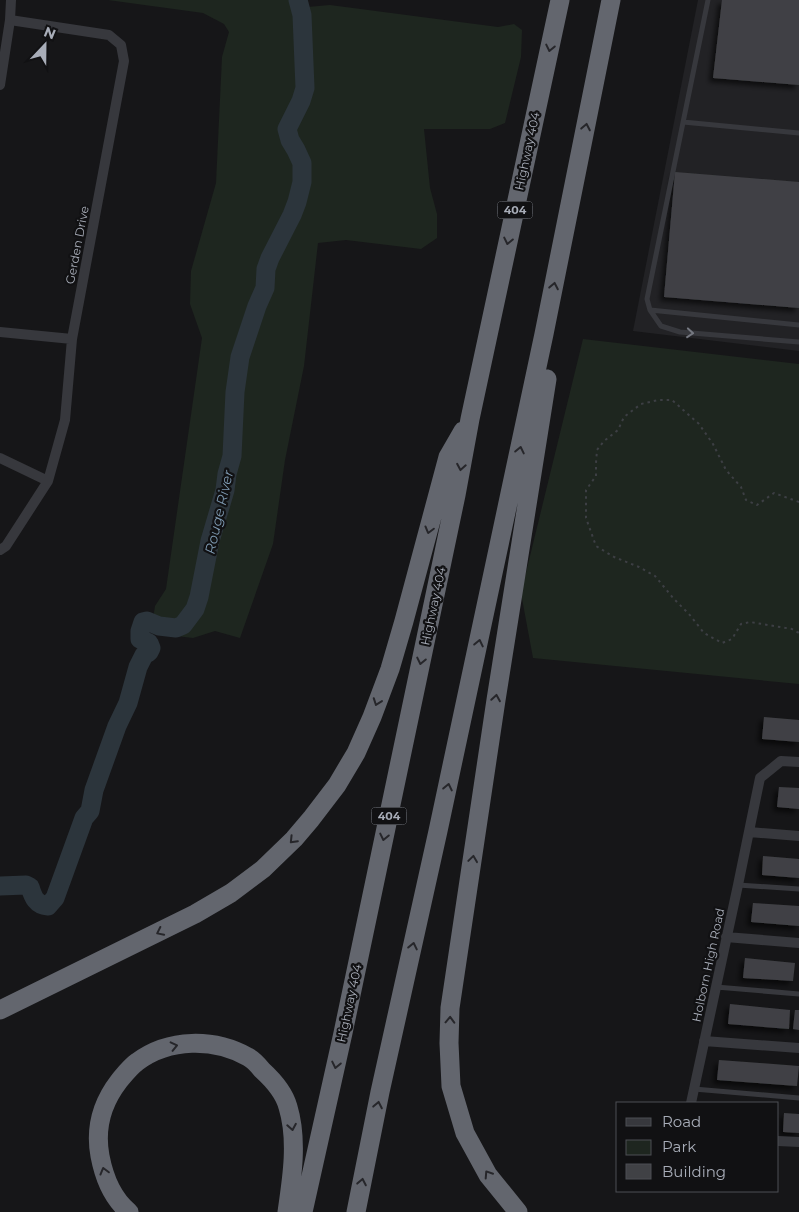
<svg xmlns="http://www.w3.org/2000/svg" width="799" height="1212" viewBox="0 0 799 1212" font-family="Montserrat,sans-serif">
<style>
.built{fill:#222225}
.green{fill:#1e261f}
.lines{fill:none;stroke-linecap:round;stroke-linejoin:round}
.river{stroke:#2c353c;stroke-width:19}
.building{fill:#404145;filter:url(#shadow)}
.path{stroke:#3d3f44;stroke-width:2;stroke-dasharray:2.5 4;stroke-linecap:butt}
.lane{stroke:#37383d;stroke-width:5}
.street{stroke:#37383d;stroke-width:10}
.highway{stroke:#63666e;stroke-width:19}
.oneway{stroke:#26262a}
.oneway2{stroke:#757881}
.labels{text-anchor:middle;dominant-baseline:central;stroke-width:4.5;stroke-linejoin:round;paint-order:stroke}
.shield{fill:#111113;stroke:#7b7e86;stroke-width:1}
.shield-label{font-size:11px;font-weight:bold;fill:#a8adb8}
.street-label{font-size:12px;fill:#a8adb8;stroke:#111113}
.water-label{font-size:14px;font-style:italic;fill:#7f9bb3;stroke:#111113}
</style>
<defs>
<filter id="shadow"><feDropShadow dx="-4" dy="4" stdDeviation="2.5" flood-color="#0009"/></filter>
</defs>
<rect width="100%" height="100%" fill="#161618"/>
<!-- built -->
<path class="built" d="M 698,0 L 799,0 L 799,351 L 633,331 Z"/>
<!-- green -->
<path class="green" d="M 108,0 L 292,0 L 308,7 L 330,5 L 498,27 L 514,24 L 522,30 L 521,57 L 505,123 L 490,129 L 424,129 L 430,188 L 437,214 L 437,238 L 421,249 L 346,240 L 318,243 L 304,366 L 285,460 L 273,544 L 240,638 L 215,631 L 193,638 L 151,633 L 155,606 L 166,589 L 202,338 L 190,304 L 191,271 L 216,183 L 222,57 L 229,32 L 224,24 L 203,13 Z
M 583,339 L 799,364 L 799,684 L 533,658 L 521,593 Z"/>
<g class="lines">
<!-- river -->
<path class="river" d="M 0,886 L 26,885 L 30,887 C 33,897 36,905 48,906 L 55,898 L 84,818 L 90,811 L 94,790 L 117,726 L 128,703 L 138,667 L 144,655 L 149,652 L 151,648 L 149,643 L 140,639 L 140,631 L 143,622 L 147,621 L 159,626 L 176,628 L 183,625 L 195,609 L 199,597 L 210,541 L 225,490 L 227,474 L 232,456 L 235,392 L 240,357 L 257,306 L 265,288 L 266,269 L 270,258 L 292,215 L 297,202 L 302,182 L 302,163 L 296,150 L 290,140 L 287,129 L 301,101 L 305,88 L 302,15 L 298,0"/>
</g>
<!-- building -->
<path class="building" d="M 722,0 L 799,0 L 799,85 L 713,78 Z
M 675,172 L 799,182 L 799,308 L 664,297 Z
M 764,717 L 799,720 L 799,742 L 762,739 Z
M 779,787 L 799,788 L 799,809 L 777,807 Z
M 763,856 L 799,859 L 799,878 L 762,875 Z
M 753,903 L 799,906 L 799,926 L 751,922 Z
M 745,958 L 795,963 L 793,981 L 743,978 Z
M 730,1004 L 790,1010 L 789,1029 L 728,1024 Z
M 795,1010 L 799,1010 L 799,1030 L 793,1029 Z
M 719,1060 L 799,1066 L 797,1086 L 717,1080 Z
M 784,1113 L 799,1114 L 799,1133 L 783,1132 Z"/>
<g class="lines">
<!-- path -->
<path class="path" d="M 799,502 L 774,493 L 757,505 L 746,500 L 741,487 L 726,470 L 713,444 L 699,424 L 672,400 L 658,400 L 641,404 L 624,417 L 618,430 L 604,441 L 597,450 L 596,463 L 596,476 L 586,490 L 586,518 L 596,546 L 614,557 L 639,567 L 655,576 L 674,599 L 689,614 L 704,633 L 722,643 L 732,639 L 741,624 L 750,622 L 792,629 L 799,633"/>
<!-- lane -->
<path class="lane" d="M 708,0 L 647,299 L 650,310 L 799,325
M 683,122 L 799,133
M 650,310 L 661,326 L 680,332 L 799,342
M 738,885 L 799,889
M 716,987 L 799,994
M 694,1089 L 799,1098"/>
<!-- street -->
<path class="street" d="M 0,85 L 10,20 L 11,0
M 0,332 L 72,339
M 0,458 L 48,481
M 0,550 L 6,546 L 48,481 L 65,420 L 72,339 L 124,61 L 121,45 L 109,35 L 10,20
M 749,832 L 799,836
M 726,937 L 799,943
M 704,1041 L 799,1048
M 691,1103 L 738,885 L 760,778 L 781,761 L 799,762
M 778,1141 L 799,1142"/>
<!-- highway -->
<path class="highway" d="M 0,1010 L 195,914 L 231,893 L 263,869 L 294,839 L 311,819 L 337,785 L 356,753 L 372,717 L 390,669 L 404,621 L 448,457 L 463,431
M 129,1212 C 112,1198 104,1177 100,1156 C 95,1129 102,1103 119,1081 C 124,1075 130,1067 137,1062 C 169,1038 214,1038 248,1057 C 254,1060 258,1065 262,1070 C 273,1080 284,1092 288,1107 C 298,1140 292,1178 287,1212
M 303,1212 L 343,1033 L 456,495 L 470,419 L 560,0
M 356,1212 L 380,1092 L 438,831 L 544,334 L 611,0
M 518,1212 L 488,1175 L 465,1133 L 451,1086 L 449,1043 L 450,1008 L 496,700 L 547,379"/>
</g>
<!-- one-way arrows -->
<defs><path id="oneway-chevron" d="M-2-3.5L2.5 0L-2 3.5" fill="none" stroke-width="1.6" stroke-linecap="round" stroke-linejoin="round" transform="scale(1.25)"/></defs>
<g class="oneway">
<use href="#oneway-chevron" transform="translate(550 48) rotate(102)"/>
<use href="#oneway-chevron" transform="translate(586 127) rotate(-79)"/>
<use href="#oneway-chevron" transform="translate(508 241) rotate(102)"/>
<use href="#oneway-chevron" transform="translate(554 286) rotate(-79)"/>
<use href="#oneway-chevron" transform="translate(520 450) rotate(-78)"/>
<use href="#oneway-chevron" transform="translate(461 467) rotate(100)"/>
<use href="#oneway-chevron" transform="translate(429 530) rotate(105)"/>
<use href="#oneway-chevron" transform="translate(479 643) rotate(-78)"/>
<use href="#oneway-chevron" transform="translate(421 661) rotate(102)"/>
<use href="#oneway-chevron" transform="translate(496 698) rotate(-81)"/>
<use href="#oneway-chevron" transform="translate(377 702) rotate(110)"/>
<use href="#oneway-chevron" transform="translate(448 787) rotate(-78)"/>
<use href="#oneway-chevron" transform="translate(384 837) rotate(102)"/>
<use href="#oneway-chevron" transform="translate(293 840) rotate(134)"/>
<use href="#oneway-chevron" transform="translate(473 859) rotate(-82)"/>
<use href="#oneway-chevron" transform="translate(160 932) rotate(154)"/>
<use href="#oneway-chevron" transform="translate(413 946) rotate(-78)"/>
<use href="#oneway-chevron" transform="translate(450 1020) rotate(-88)"/>
<use href="#oneway-chevron" transform="translate(174 1046) rotate(-13)"/>
<use href="#oneway-chevron" transform="translate(336 1065) rotate(102)"/>
<use href="#oneway-chevron" transform="translate(378 1105) rotate(-79)"/>
<use href="#oneway-chevron" transform="translate(292 1127) rotate(80)"/>
<use href="#oneway-chevron" transform="translate(104 1171) rotate(-105)"/>
<use href="#oneway-chevron" transform="translate(488 1174) rotate(-123)"/>
<use href="#oneway-chevron" transform="translate(362 1182) rotate(-79)"/>
</g>
<use class="oneway2" href="#oneway-chevron" transform="translate(690 333) rotate(5)"/>
<g class="labels">
<!-- shield labels -->
<g class="shield">
<rect x="497.5" y="201.5" width="35" height="17" rx="4"/>
<rect x="371.5" y="807.5" width="35" height="17" rx="4"/>
</g>
<g class="shield-label">
<text x="515" y="210">404</text>
<text x="389" y="816">404</text>
</g>
<!-- street labels -->
<g class="street-label">
<text transform="translate(527 151) rotate(-78)">Highway 404</text>
<text transform="translate(77 245) rotate(-79)">Gerden Drive</text>
<text transform="translate(433 606) rotate(-78)">Highway 404</text>
<text transform="translate(708 965) rotate(-78)">Holborn High Road</text>
<text transform="translate(349 1003) rotate(-78)">Highway 404</text>
</g>
<!-- water labels -->
<g class="water-label">
<text transform="translate(219 512) rotate(-77)">Rouge River</text>
</g>
</g>
<!-- legend -->
<rect x="616" y="1102" width="162" height="90" fill="#111113" stroke="#4d4f55"/>
<rect x="626" y="1118" width="25" height="8" fill="#37383d" stroke="#4d4f55"/>
<text x="662" y="1127" font-size="15" fill="#a8adb8">Road</text>
<rect x="626" y="1140" width="25" height="15" fill="#1e261f" stroke="#4d4f55"/>
<text x="662" y="1152" font-size="15" fill="#a8adb8">Park</text>
<rect x="626" y="1164" width="25" height="15" fill="#404145" stroke="#4d4f55"/>
<text x="662" y="1177" font-size="15" fill="#a8adb8">Building</text>
<!-- north arrow -->
<g transform="translate(45 45) rotate(22)" stroke="#111113" stroke-width="4" paint-order="stroke">
<path d="M0-4L9 19L0 12L-9 19Z" fill="#a8adb8"/>
<text y="-8" font-size="14" font-weight="bold" text-anchor="middle" fill="#a8adb8">N</text>
</g>
</svg>
